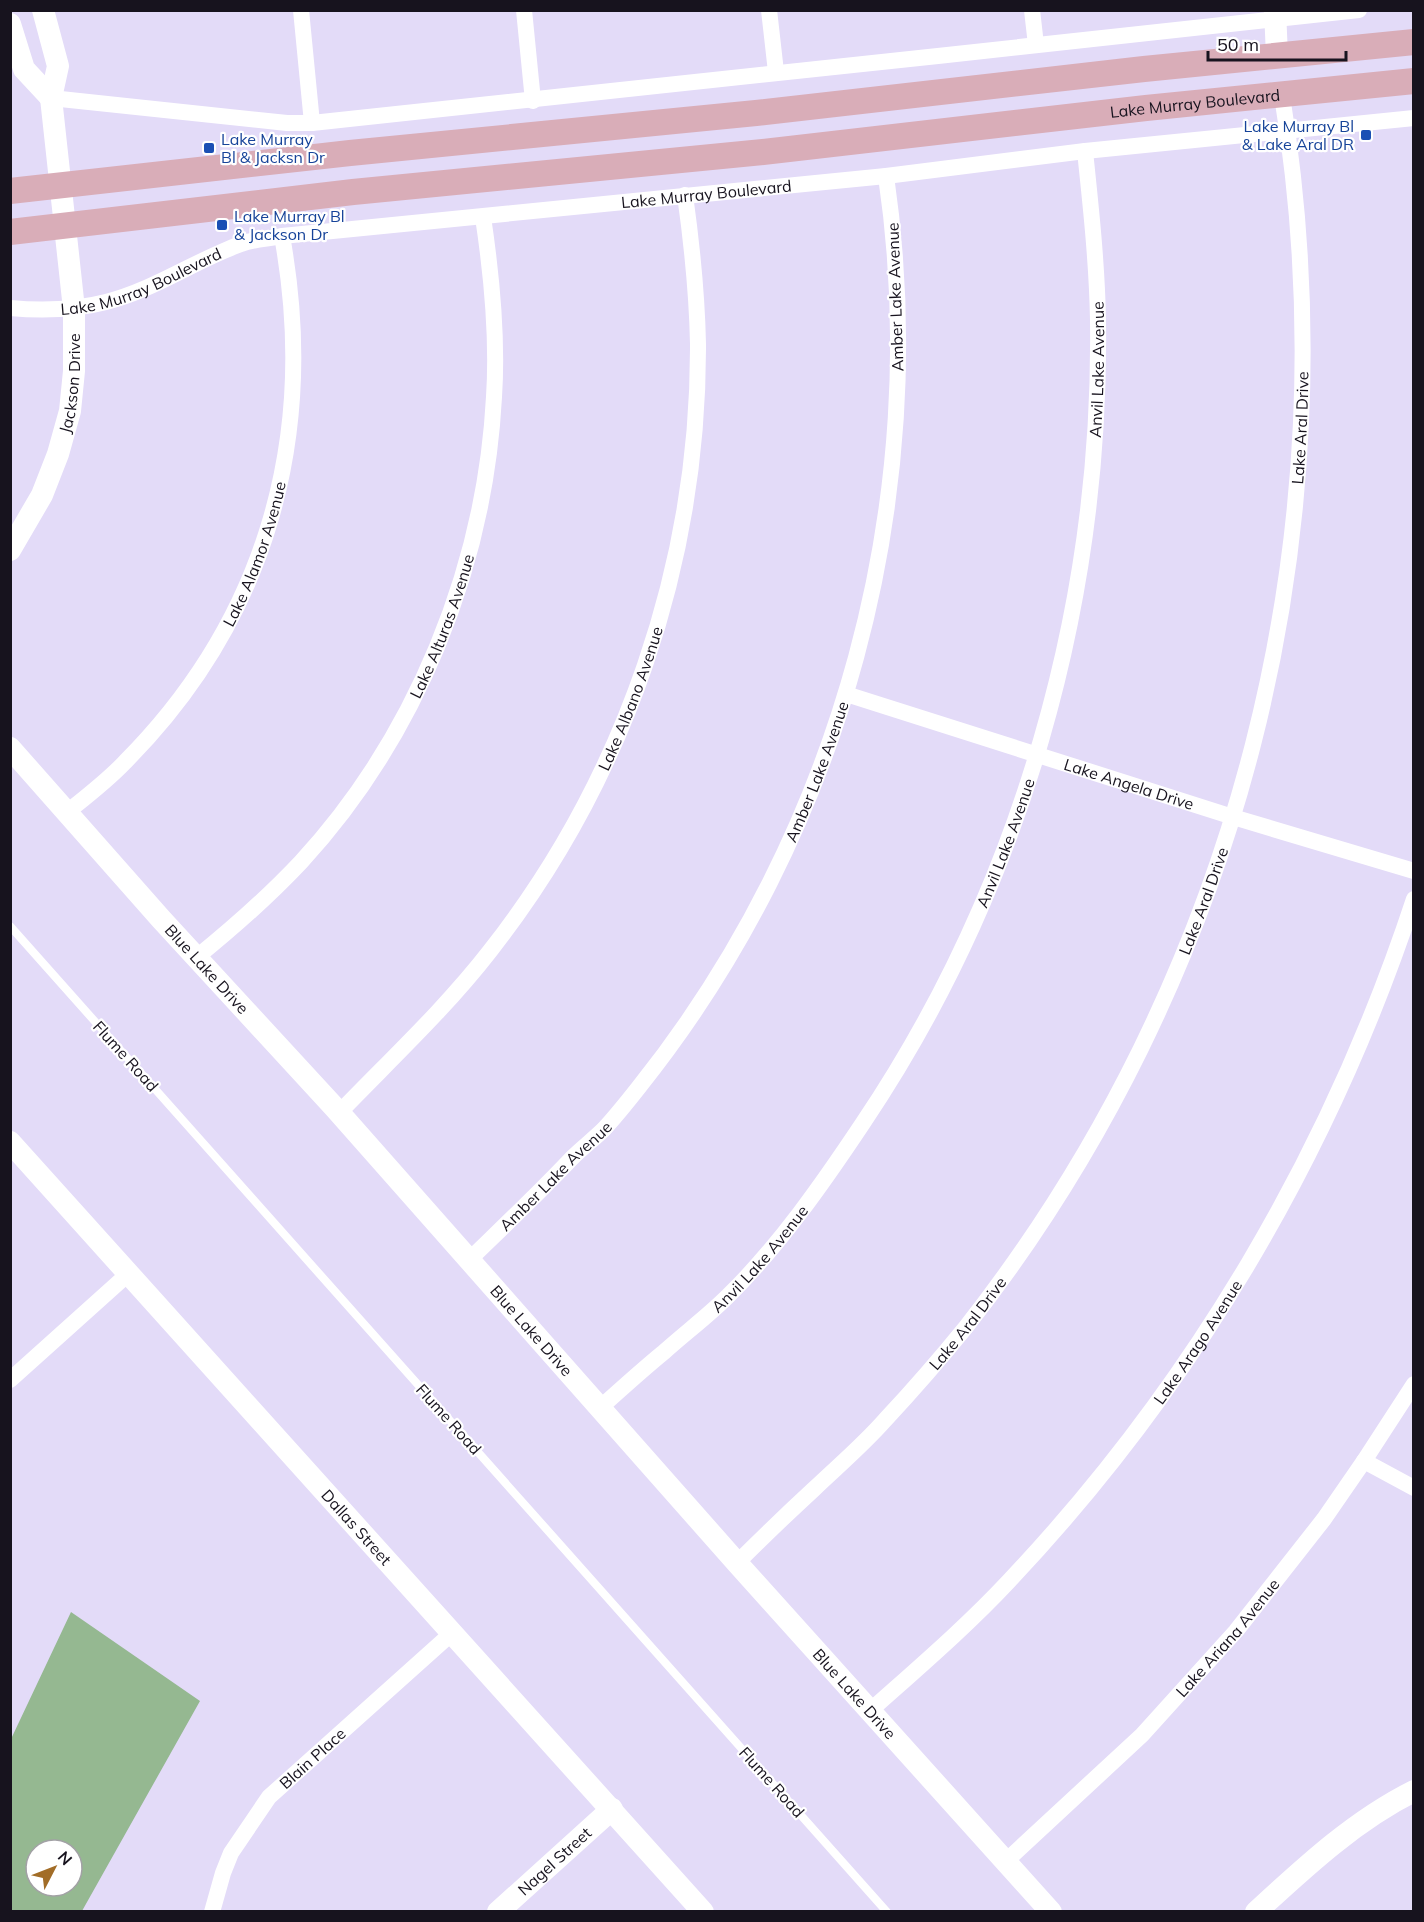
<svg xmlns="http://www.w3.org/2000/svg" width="1424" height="1922" viewBox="0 0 1424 1922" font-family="Mulish,sans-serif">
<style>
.green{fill:#95b891;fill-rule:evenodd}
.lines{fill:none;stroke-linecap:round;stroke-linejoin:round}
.lane{stroke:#fff;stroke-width:8}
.street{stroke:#fff;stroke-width:16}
.secondary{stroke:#fff;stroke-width:22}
.primary{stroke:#d9adb8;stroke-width:26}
.transit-dot{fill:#1a4fb4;stroke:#fff;stroke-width:2}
.labels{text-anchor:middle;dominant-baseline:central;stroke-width:4.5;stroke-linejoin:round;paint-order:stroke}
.street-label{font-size:16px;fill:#17131e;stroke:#fff}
.transit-label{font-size:16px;fill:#164399;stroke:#fff;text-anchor:start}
</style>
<rect width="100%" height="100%" fill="#e3dbf8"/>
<!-- green -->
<path class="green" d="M 71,1612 L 200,1701 L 82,1911 L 11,1911 L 11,1739 ZM 36,1850 L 72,1850 L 72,1886 L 36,1886 Z"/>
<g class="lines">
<!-- lane -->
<path class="lane" d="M 10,926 L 887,1912"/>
<!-- street -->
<g class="street">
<path d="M 301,10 L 312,123"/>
<path d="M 524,10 L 533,101"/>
<path d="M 769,10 L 776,72"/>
<path d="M 1032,10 L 1036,45"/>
<path d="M 51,98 L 287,123 L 312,123 C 661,88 1010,47 1359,10"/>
<path id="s1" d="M 10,308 C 42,311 75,310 106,302 C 154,290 196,260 241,244 C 254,239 269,239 282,236 L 886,176 L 1085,151 L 1414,118"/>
<path id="s2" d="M 846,694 L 1233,817 L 1414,871"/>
<path id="s3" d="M 66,813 C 86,797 107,781 125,762 C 268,618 318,434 282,236"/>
<path id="s4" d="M 197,957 C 234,927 269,896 301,862 C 416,737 485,567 494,397 C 498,337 492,277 483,217"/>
<path id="s5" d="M 339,1113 C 390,1060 445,1009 490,951 C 625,779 699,563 698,344 C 697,294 692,245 685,195"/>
<path id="s6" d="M 468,1261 C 503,1227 539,1193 572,1158 C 582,1148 594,1139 604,1129 C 616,1116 628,1101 639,1087 C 842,833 933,497 886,176"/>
<path d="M 10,1380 L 128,1274"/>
<path id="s7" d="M 600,1408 C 621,1389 642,1370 664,1352 C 685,1333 708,1316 728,1296 C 779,1246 823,1183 863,1123 C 1021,888 1102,603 1098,320 C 1097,264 1091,208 1085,151"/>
<path d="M 1364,1461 L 1414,1488"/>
<path id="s8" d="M 737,1563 C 762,1538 788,1513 814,1489 C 838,1466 863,1445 885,1420 C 913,1390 940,1359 966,1327 C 1239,979 1353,532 1282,96"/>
<path id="s9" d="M 871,1710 C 918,1668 966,1627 1009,1581 C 1193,1386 1330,1154 1414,899"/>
<path id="s10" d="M 1006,1861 L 1142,1735 L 1236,1631 L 1324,1519 L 1364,1461 L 1414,1384"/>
<path id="s11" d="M 212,1912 L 223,1873 L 231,1853 L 269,1797 L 452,1633"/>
</g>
<!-- secondary -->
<g class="secondary">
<path d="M 1275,10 L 1277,56"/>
<path d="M 10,24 L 24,69 L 51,98"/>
<path id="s12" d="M 10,550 L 42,495 L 58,454 L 70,411 L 74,371 L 74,309 L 51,98 L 58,66 L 43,10"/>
<path id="s13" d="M 10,748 L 161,919 L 335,1108 L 737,1563 L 1051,1912"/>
<path id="s14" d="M 10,1142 L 703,1912"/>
<path id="s15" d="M 498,1912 L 612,1809"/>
<path d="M 1256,1912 C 1305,1867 1354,1821 1414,1791"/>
</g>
<!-- primary -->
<g class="primary">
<path d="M 10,191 L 350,153 L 756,113 L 1144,69 L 1414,42"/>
<path id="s16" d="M 10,232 L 353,192 L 763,152 L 1146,108 L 1414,81"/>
</g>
</g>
<!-- markers -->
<g class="transit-dot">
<rect x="1360" y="129" width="12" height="12" rx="3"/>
<rect x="203" y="142" width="12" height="12" rx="3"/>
<rect x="216" y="219" width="12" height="12" rx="3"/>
</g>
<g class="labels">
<!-- street labels -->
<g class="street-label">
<text stroke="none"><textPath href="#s16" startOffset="1192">Lake Murray Boulevard</textPath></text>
<text stroke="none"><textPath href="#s1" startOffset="712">Lake Murray Boulevard</textPath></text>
<text stroke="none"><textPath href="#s1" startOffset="136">Lake Murray Boulevard</textPath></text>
<text transform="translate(895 297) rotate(-92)">Amber Lake Avenue</text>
<text stroke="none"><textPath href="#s7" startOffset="1190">Anvil Lake Avenue</textPath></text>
<text stroke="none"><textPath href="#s12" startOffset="180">Jackson Drive</textPath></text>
<text stroke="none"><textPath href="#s8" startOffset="1304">Lake Aral Drive</textPath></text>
<text stroke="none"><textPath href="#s3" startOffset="326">Lake Alamor Avenue</textPath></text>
<text stroke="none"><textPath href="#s4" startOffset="418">Lake Alturas Avenue</textPath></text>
<text stroke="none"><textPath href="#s5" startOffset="512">Lake Albano Avenue</textPath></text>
<text stroke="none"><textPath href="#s6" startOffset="608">Amber Lake Avenue</textPath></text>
<text stroke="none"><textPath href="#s2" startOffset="297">Lake Angela Drive</textPath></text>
<text stroke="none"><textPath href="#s7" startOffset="705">Anvil Lake Avenue</textPath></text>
<text stroke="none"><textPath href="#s8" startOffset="819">Lake Aral Drive</textPath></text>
<text stroke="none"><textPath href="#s13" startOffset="296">Blue Lake Drive</textPath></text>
<text transform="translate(126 1056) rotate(48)">Flume Road</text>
<text stroke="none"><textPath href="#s6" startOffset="122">Amber Lake Avenue</textPath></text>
<text stroke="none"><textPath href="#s7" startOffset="219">Anvil Lake Avenue</textPath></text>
<text stroke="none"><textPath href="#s8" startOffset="333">Lake Aral Drive</textPath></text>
<text stroke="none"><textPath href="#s13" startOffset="782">Blue Lake Drive</textPath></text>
<text stroke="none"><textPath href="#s9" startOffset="494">Lake Arago Avenue</textPath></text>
<text transform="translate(449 1419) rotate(48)">Flume Road</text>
<text stroke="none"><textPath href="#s14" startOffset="518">Dallas Street</textPath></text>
<text stroke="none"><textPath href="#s10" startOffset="315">Lake Ariana Avenue</textPath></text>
<text stroke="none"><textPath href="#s13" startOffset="1268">Blue Lake Drive</textPath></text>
<text stroke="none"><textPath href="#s11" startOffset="188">Blain Place</textPath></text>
<text transform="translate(772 1782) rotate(48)">Flume Road</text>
<text stroke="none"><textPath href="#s15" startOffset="76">Nagel Street</textPath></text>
</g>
<!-- transit labels -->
<g class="transit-label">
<text x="1354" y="126" text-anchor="end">Lake Murray Bl<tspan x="1354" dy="18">&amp; Lake Aral DR</tspan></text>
<text x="221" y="139">Lake Murray<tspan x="221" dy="18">Bl &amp; Jacksn Dr</tspan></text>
<text x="234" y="216">Lake Murray Bl<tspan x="234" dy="18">&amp; Jackson Dr</tspan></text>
</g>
</g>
<!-- border -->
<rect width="1424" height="1922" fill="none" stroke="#17131e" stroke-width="24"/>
<!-- north arrow -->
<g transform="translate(54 1868) rotate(48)"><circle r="28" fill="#ffffff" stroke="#a2a1a5" stroke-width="1.5"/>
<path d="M0-4.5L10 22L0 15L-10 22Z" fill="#a26d27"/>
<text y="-9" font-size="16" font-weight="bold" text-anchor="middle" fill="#17131e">N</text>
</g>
<!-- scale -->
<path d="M1208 51v9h138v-9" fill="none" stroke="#17131e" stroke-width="3"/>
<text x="1217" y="51" font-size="18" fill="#17131e" stroke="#ffffff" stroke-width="4.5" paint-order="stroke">50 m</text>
</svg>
